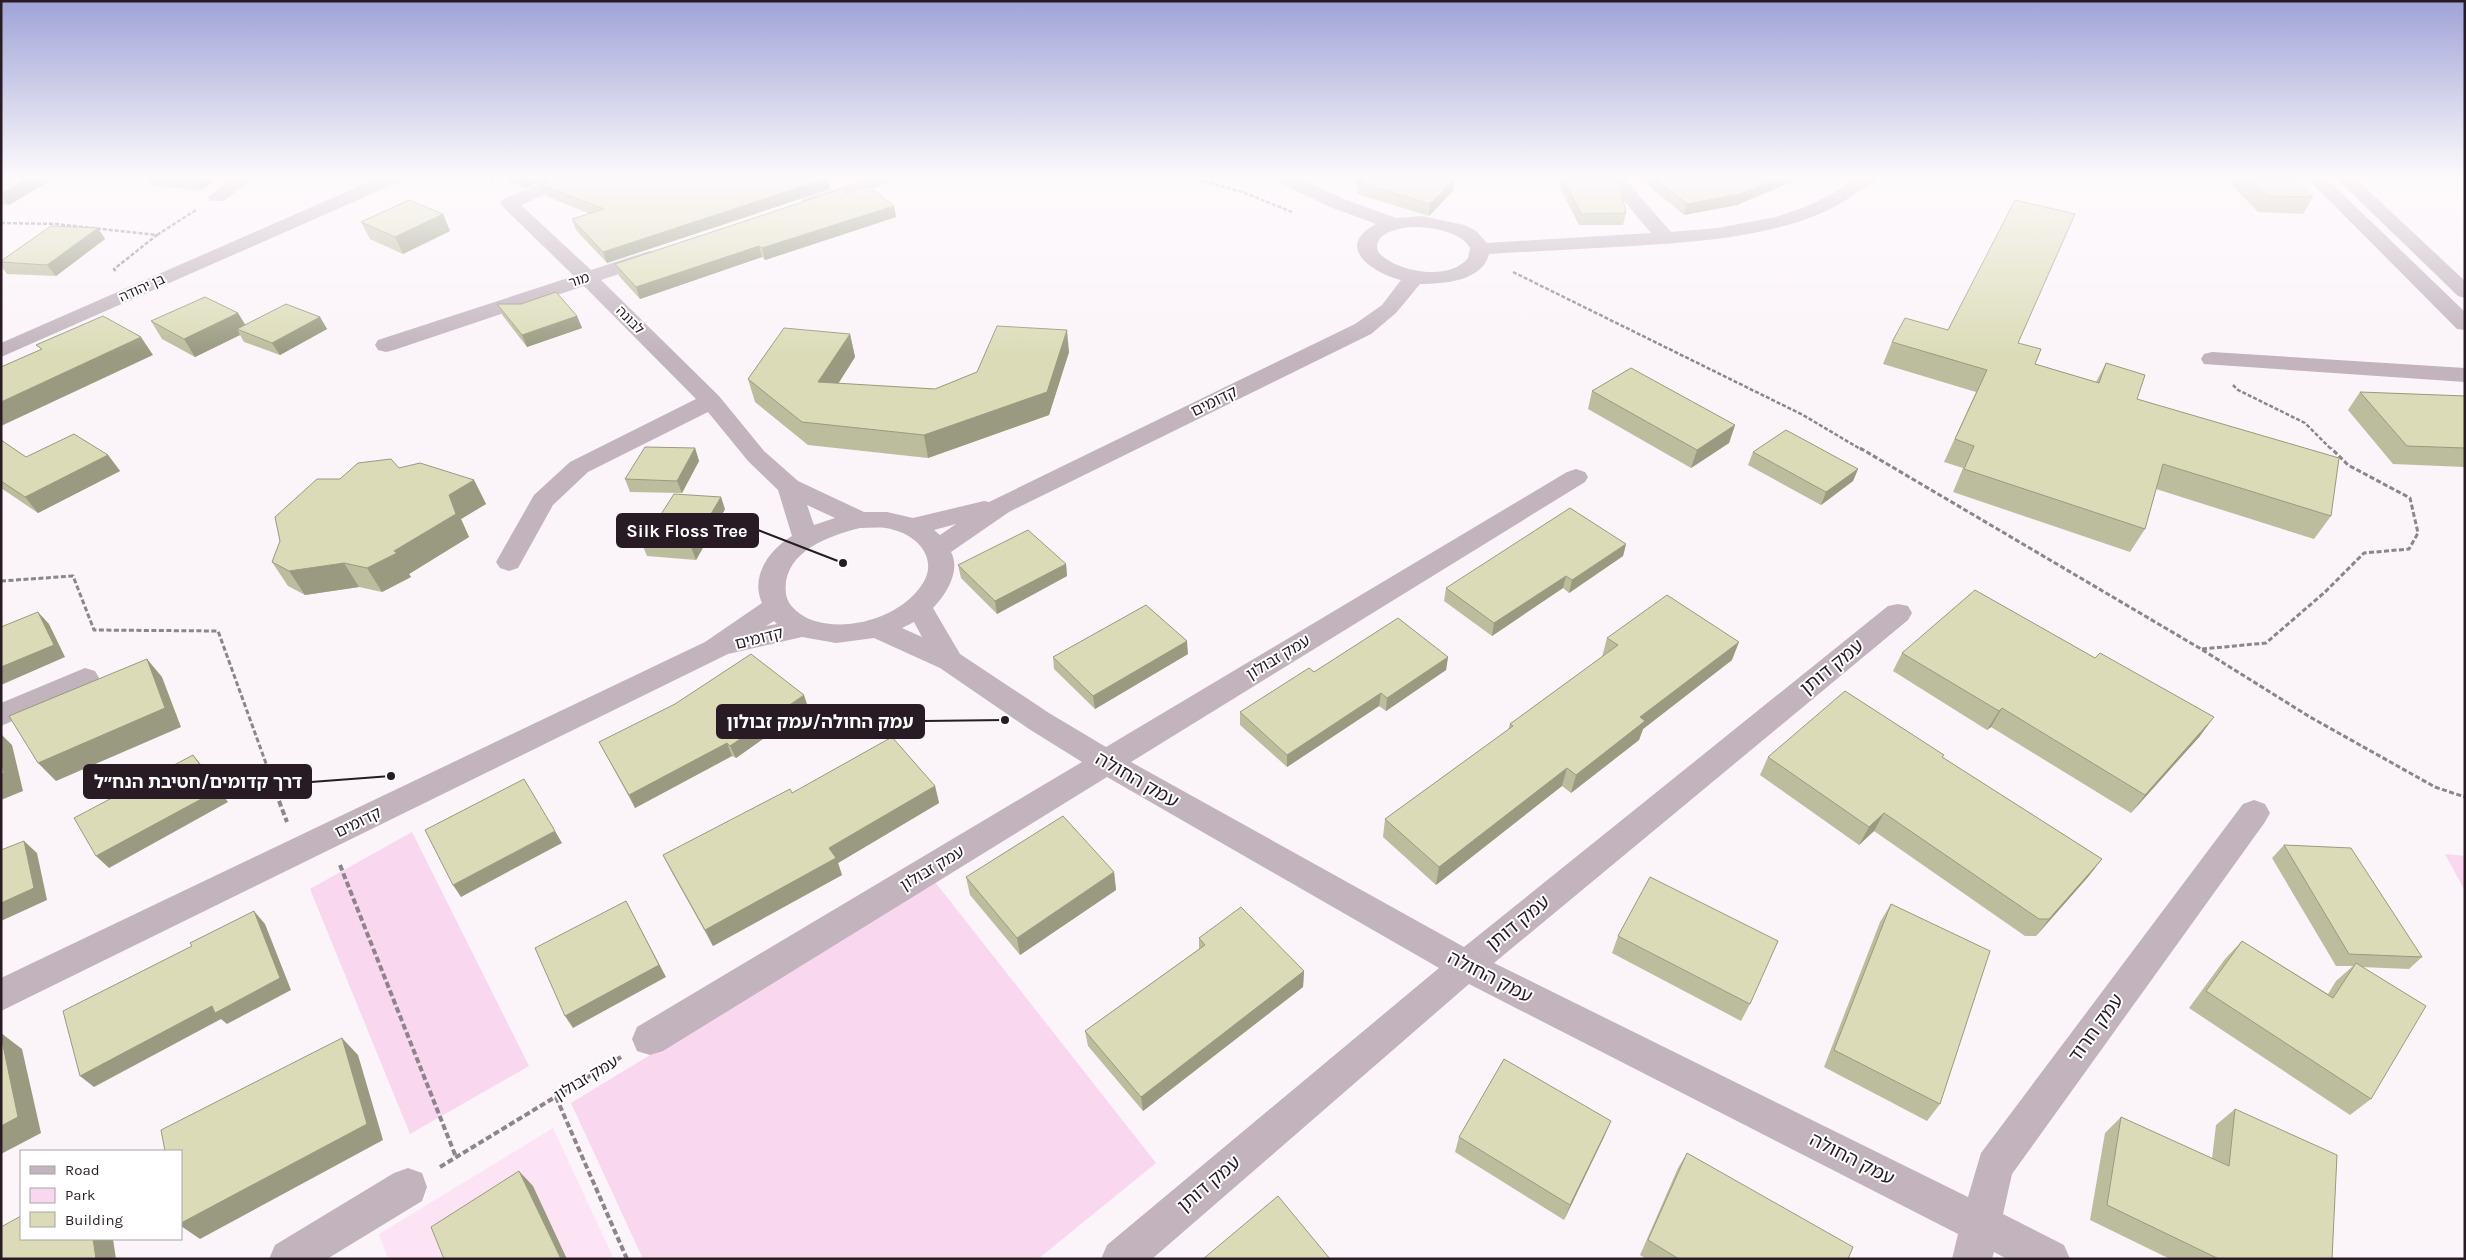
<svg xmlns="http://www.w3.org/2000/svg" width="2466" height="1260" viewBox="0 0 2466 1260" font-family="Karla,'Noto Sans Hebrew',sans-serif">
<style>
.built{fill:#fde4f5}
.green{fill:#f9d7ee}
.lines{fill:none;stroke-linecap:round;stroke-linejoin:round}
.path-far2{stroke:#8e848b;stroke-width:2.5;stroke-dasharray:4 2;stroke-linecap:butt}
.path-far1{stroke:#8e848b;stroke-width:3;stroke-dasharray:5 2.5;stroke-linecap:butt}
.path{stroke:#8e848b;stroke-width:4;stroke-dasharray:6 3;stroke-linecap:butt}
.minor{fill:#c2b3bd;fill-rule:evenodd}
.wall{fill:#bcbd9d}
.shaded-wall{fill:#999a80}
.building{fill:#dbdcb7;stroke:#999a80}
.labels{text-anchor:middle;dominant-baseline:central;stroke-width:4;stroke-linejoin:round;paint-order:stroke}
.far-street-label{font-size:14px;fill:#281b24;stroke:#fff}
.street-label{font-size:16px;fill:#281b24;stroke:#fff}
.near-street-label{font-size:19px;fill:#281b24;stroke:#fff}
.leader{fill:none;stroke:#281b24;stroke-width:2}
.callout-dot{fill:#281b24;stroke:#fff;stroke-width:2}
.callout{fill:#281b24;stroke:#281b24;stroke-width:2}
.callout-label{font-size:18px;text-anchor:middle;font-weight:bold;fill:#fff}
</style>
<rect width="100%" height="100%" fill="#fbf4f9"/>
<!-- built -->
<path class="built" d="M 553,1128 L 614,1259 L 388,1259 L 379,1234 Z"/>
<!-- green -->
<path class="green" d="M 412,832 L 529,1066 L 410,1134 L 310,889 Z
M 2445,854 L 2465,856 L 2465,891 Z
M 935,882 L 1156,1163 L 1038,1259 L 643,1259 L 571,1103 Z"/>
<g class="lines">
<!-- path-far2 -->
<path class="path-far2" d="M 490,178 L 498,181
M 1192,178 L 1245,193 L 1292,212
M 1356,184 L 1362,178
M 1,223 L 56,224 L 157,235 L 114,269 L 116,272
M 157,235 L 196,210
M 1513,272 L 1803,415 L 1862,450
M 2233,385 L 2238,390 L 2305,423 L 2332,450"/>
<!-- path-far1 -->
<path class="path-far1" d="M 1860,448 L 2201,649 L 2310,717 L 2435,787 L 2465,797
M 1,581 L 73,576 L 94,630 L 218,631 L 280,802
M 2202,649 L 2266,643 L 2325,592 L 2364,553 L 2409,549 L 2418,533 L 2410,498 L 2348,465 L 2331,448"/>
<!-- path -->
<path class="path" d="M 279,801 L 287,822
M 340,865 L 456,1157
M 556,1097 L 627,1259
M 440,1167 L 621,1057"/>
<!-- minor -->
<path class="minor" d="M 232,178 L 253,178 L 224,201 L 210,201 L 208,197 Z
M 378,178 L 402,178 L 399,182 L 1,357 L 1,343 Z
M 553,178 L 576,178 L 573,182 L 521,205 L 591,270 L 643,253 L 650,251 L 657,253 L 660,257 L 657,261 L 601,280 L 719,396 L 764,451 L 798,481 L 864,512 L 887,512 L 913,518 L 984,501 L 989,502 L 1355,324 L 1382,305 L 1401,280 C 1373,273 1333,247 1376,224 L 1330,207 L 1278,182 L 1275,178 L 1298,178 L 1344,199 L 1396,218 L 1422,216 L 1464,225 L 1475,230 L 1487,243 L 1651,233 L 1605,178 L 1624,178 L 1671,232 L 1717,228 L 1776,217 L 1805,207 L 1834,193 L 1855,178 L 1875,178 L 1872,182 C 1855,195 1837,207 1817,215 C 1759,238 1695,242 1633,246 C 1585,249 1537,251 1489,254 C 1483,281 1443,284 1420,284 L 1396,313 L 1371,334 L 1009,512 L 951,552 C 961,571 946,595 933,608 L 960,654 L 1049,713 L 1106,747 L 1567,472 L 1576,469 L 1585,472 L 1588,477 L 1585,482 L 1131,762 L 1464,947 L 1888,606 L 1898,604 L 1908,606 L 1912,613 L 1908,620 L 1494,963 L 1968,1197 L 1981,1153 L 2243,804 L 2254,800 L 2265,804 L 2270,813 L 2265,822 L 2012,1174 L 2003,1214 L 2064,1245 L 2070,1259 L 2007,1259 L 1994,1252 L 1992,1259 L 1952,1259 L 1958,1234 L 1469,984 L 1152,1259 L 1101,1259 L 1107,1245 L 1439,968 L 1107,777 L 663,1051 L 650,1055 L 637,1051 L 632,1039 L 637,1027 L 1082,762 L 1029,729 L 940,668 L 874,638 L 836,643 L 802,637 L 728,654 L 1,1011 L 1,978 L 705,642 L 762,603 C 750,576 769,550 792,536 L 778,490 L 748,461 L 708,412 L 588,472 L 553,505 L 518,568 L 509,571 L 500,568 L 496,562 L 534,495 L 570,462 L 696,399 L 584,286 L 394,350 L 386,352 L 378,350 L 375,345 L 378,340 L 574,276 L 500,204 L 502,200 ZM 1410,227 C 1427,226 1462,231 1470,248 L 1468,258 C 1449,282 1396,272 1378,252 C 1372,234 1396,229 1410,227 ZM 807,505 L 835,518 L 814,525 ZM 956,524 L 940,535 L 934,530 ZM 860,528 C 871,528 883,526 894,530 C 918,536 938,559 923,583 C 903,616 850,632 815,621 C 802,617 788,607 786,594 C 781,553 827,536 860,528 ZM 774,621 L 777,624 L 766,626 ZM 914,622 L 922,637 L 902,628 Z
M 869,178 L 895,178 L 892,182 L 817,207 L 803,207 L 801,203 L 803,199 Z
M 2307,178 L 2326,178 L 2465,312 L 2465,330 L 2457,329 Z
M 2336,178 L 2355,178 L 2465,281 L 2465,298 L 2458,296 Z
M 2212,352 L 2465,368 L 2465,382 L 2204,364 L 2201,359 L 2204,354 Z
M 85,668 L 95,671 L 99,678 L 95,685 L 1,726 L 1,703 Z
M 408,1168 L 422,1173 L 427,1187 L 422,1201 L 327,1259 L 269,1259 L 275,1245 L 394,1173 Z"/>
</g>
<!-- wall -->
<path class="wall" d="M 1,178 L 50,178 L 51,180 L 9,205 L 1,204 Z
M 147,178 L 218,178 L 201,190 L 152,186 Z
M 500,178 L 549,178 L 525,188 Z
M 828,178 L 830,189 L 607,263 L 576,230 L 572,219 L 590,214 L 546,196 L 542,185 Z
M 1555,178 L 1614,178 L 1626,213 L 1623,225 L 1579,225 Z
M 1639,178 L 1798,178 L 1798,179 L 1737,205 L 1684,215 Z
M 2225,178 L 2293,178 L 2313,197 L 2303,214 L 2258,212 Z
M 1358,182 L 1453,191 L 1429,216 L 1357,194 Z
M 847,193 L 894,206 L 896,217 L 765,260 L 762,257 L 640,299 L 619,276 L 615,264 Z
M 443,214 L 450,231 L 403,254 L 370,239 L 361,222 Z
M 98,228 L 105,239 L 56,276 L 7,274 L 1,266 L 1,261 Z
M 497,304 L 577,316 L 582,328 L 527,347 L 503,316 Z
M 238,313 L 245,325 L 320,317 L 327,329 L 280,355 L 244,342 L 240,335 L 195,357 L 162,339 L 151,321 Z
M 1948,330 L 2018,343 L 2035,364 L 2096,382 L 2106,363 L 2137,399 L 2331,516 L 2314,539 L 2156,489 L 2145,529 L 2130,552 L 1953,492 L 1963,468 L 1944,462 L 1976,392 L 1883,364 L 1892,342 Z
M 850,334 L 855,357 L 838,384 L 935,389 L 977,372 L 1069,352 L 1049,415 L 928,458 L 808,445 L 755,402 L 748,379 Z
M 1592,391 L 1735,425 L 1729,443 L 1691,468 L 1588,409 Z
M 2360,392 L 2465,396 L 2465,467 L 2393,464 L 2348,410 Z
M 1,440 L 26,457 L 108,455 L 120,471 L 38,513 L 1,488 Z
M 695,448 L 699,461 L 682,493 L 630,492 L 625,479 Z
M 1753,452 L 1858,469 L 1853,481 L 1821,505 L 1748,465 Z
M 399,468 L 474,480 L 486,504 L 461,519 L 469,537 L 409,574 L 411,577 L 382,592 L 359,587 L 305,595 L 288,586 L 272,562 Z
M 725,509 L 696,560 L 647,556 L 642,544 Z
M 1626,544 L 1623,556 L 1569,593 L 1563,588 L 1492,636 L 1444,601 L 1446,588 Z
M 1066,564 L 1067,576 L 997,614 L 961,578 L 958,565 Z
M 1607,638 L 1732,660 L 1643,729 L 1639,740 L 1571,793 L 1562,786 L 1436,885 L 1383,837 L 1385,819 L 1508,730 L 1510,724 L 1602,657 Z
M 1902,653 L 2200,736 L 2131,813 L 1991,727 L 1987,730 L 1893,671 Z
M 1188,654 L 1095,709 L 1054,669 L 1053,657 Z
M 1448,657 L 1446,670 L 1386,711 L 1379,706 L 1287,767 L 1240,725 L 1240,712 L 1314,672 Z
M 808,707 L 736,758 L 732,756 L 635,808 L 599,742 Z
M 1768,757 L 1943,758 L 2102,859 L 2088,877 L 2036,936 L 2025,936 L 1874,831 L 1859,845 L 1760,775 Z
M 935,786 L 939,803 L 838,863 L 842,875 L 713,946 L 671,871 L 663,855 L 792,793 Z
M 2284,845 L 2422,957 L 2409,969 L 2361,967 L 2371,1099 L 2350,1115 L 2189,1008 L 2225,959 L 2242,941 L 2328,994 L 2336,981 L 2353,966 L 2336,966 L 2272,858 Z
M 1114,872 L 1116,890 L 1020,955 L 970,895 L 966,877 Z
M 1891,904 L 1940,1104 L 1927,1121 L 1824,1067 L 1880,922 Z
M 1618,936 L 1750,1004 L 1741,1021 L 1612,953 Z
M 1199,938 L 1304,971 L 1303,987 L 1143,1111 L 1088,1046 L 1085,1031 L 1199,949 Z
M 2235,1109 L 2332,1259 L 2170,1259 L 2090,1220 L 2105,1133 L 2121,1117 L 2212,1159 L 2216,1125 Z
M 1611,1121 L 1604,1137 L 1564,1220 L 1455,1152 L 1459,1137 Z
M 1687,1153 L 1848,1259 L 1646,1259 L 1640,1255 L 1678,1168 Z"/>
<!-- shaded-wall -->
<path class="shaded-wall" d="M 29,178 L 50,178 L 51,180 L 9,205 L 1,194 Z
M 202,178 L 218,178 L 201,190 L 196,182 Z
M 521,178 L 549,178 L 525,188 Z
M 828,178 L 830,189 L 607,263 L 603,252 Z
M 1779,178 L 1798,178 L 1798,179 L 1737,205 L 1684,215 L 1687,204 Z
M 1454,180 L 1453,191 L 1429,216 L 1430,204 Z
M 894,206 L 896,217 L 765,260 L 762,248 Z
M 443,214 L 450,231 L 403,254 L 395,237 Z
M 98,228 L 105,239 L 56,276 L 47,265 Z
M 759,246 L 762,257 L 640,299 L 636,287 Z
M 238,313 L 249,331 L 237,329 L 240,335 L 195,357 L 184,339 Z
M 577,316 L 582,328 L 527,347 L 522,335 Z
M 320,317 L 327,329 L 280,355 L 272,343 Z
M 1067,330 L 1069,352 L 1049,415 L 928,458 L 924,435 Z
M 850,334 L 855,357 L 824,406 L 818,382 Z
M 141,337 L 153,355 L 1,426 L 1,402 Z
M 1735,425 L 1729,443 L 1691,468 L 1697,450 Z
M 695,448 L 699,461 L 682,493 L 677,481 Z
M 108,455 L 120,471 L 38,513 L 25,497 Z
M 1858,469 L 1853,481 L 1821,505 L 1826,492 Z
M 474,480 L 486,504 L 461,519 L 469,537 L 409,574 L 411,577 L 382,592 L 367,568 L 449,495 Z
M 721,497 L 725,509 L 696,560 L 691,547 Z
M 1626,544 L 1623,556 L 1569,593 L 1572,580 Z
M 344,563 L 359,587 L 305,595 L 289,571 Z
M 1066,564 L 1067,576 L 997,614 L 995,601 Z
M 1566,576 L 1563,588 L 1492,636 L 1494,623 Z
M 38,612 L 49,624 L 65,657 L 1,685 L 1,667 Z
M 1187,641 L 1188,654 L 1095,709 L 1093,696 Z
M 1739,642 L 1732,660 L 1643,729 L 1639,740 L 1571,793 L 1576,775 L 1640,717 Z
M 1448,657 L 1446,670 L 1386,711 L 1387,698 Z
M 147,659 L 162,677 L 181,727 L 56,781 L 38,763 Z
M 1381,693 L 1379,706 L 1287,767 L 1287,755 Z
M 804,695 L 808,707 L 736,758 L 730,746 Z
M 2002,708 L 1991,727 L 1987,730 L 1999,711 Z
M 2214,717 L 2200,736 L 2131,813 L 2145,795 Z
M 1,734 L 12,745 L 23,791 L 1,800 Z
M 727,743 L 732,756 L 635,808 L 629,795 Z
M 193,755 L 204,768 L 228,802 L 109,868 L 96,856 Z
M 1567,768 L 1562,786 L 1436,885 L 1439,867 Z
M 935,786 L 939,803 L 838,863 L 842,875 L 713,946 L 705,930 L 829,848 Z
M 1884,813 L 1874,831 L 1859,845 L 1869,827 Z
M 555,831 L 562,843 L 461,897 L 453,885 Z
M 24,841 L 37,853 L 47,900 L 1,921 L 1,903 Z
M 2102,859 L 2088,877 L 2036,936 L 2049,919 Z
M 1114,872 L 1116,890 L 1020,955 L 1017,938 Z
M 626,901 L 666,977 L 573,1028 L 565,1016 Z
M 254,911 L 265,924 L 291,990 L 227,1024 L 221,1019 L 94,1087 L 80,1076 Z
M 1304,971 L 1303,987 L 1143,1111 L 1141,1097 Z
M 1,1033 L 22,1049 L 41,1133 L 1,1154 Z
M 342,1038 L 358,1055 L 383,1140 L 200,1239 L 181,1226 L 181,1223 Z
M 1611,1121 L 1604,1137 L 1564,1220 L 1570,1205 Z
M 519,1171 L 533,1186 L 567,1259 L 561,1259 Z
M 93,1239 L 113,1239 L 116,1259 L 96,1259 Z"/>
<!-- building -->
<path class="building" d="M 1,178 L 29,178 L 1,194 Z
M 147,178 L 202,178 L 196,182 Z
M 559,178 L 828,178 L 603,252 L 572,219 L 604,209 L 542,185 Z
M 1363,178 L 1446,178 L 1454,180 L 1430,204 L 1358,182 Z
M 1563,178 L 1614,178 L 1620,185 L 1626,213 L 1581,214 Z
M 1654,178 L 1779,178 L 1740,194 L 1687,204 Z
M 2250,178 L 2293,178 L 2313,197 L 2267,196 Z
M 868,186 L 894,206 L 762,248 L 759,246 L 636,287 L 615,264 L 842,189 L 847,193 Z
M 409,200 L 443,214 L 395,237 L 361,222 Z
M 2015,200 L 2075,214 L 2018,343 L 2041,349 L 2035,364 L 2099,383 L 2106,363 L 2145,375 L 2137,399 L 2339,458 L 2331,516 L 2163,464 L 2145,529 L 1964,469 L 1974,446 L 1955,439 L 1987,370 L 1892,342 L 1905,318 L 1948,330 Z
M 51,226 L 98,228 L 47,265 L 1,262 L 1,261 Z
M 556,292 L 577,316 L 522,335 L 497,304 L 521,304 Z
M 205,297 L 238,313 L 184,339 L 151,321 Z
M 286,304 L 320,317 L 272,343 L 237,329 Z
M 103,316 L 141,337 L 1,402 L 1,367 L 42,349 L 36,345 Z
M 997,326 L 1067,330 L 1047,392 L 924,435 L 802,422 L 748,379 L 784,328 L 850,334 L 818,382 L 935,389 L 977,372 Z
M 1631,368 L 1735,425 L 1697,450 L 1592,391 Z
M 2360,392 L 2465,396 L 2465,448 L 2407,446 Z
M 1786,430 L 1858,469 L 1826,492 L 1753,452 Z
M 74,434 L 108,455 L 25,497 L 1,481 L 1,440 L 26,457 Z
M 645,447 L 695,448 L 677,481 L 625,479 Z
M 391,459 L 399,468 L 420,463 L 474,480 L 449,495 L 456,514 L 394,551 L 397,553 L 367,568 L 344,563 L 289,571 L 272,562 L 280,541 L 275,517 L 317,479 L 340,479 L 358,463 Z
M 674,494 L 721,497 L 691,547 L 642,544 Z
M 1570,508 L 1626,544 L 1572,580 L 1566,576 L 1494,623 L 1446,588 Z
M 1028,530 L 1066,564 L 995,601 L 958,565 Z
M 1975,590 L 2095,658 L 2100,653 L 2214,717 L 2145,795 L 2002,708 L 1999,711 L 1902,653 Z
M 1667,595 L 1739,642 L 1640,717 L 1645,721 L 1576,775 L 1567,768 L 1439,867 L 1385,819 L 1513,726 L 1510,724 L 1618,645 L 1607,638 Z
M 1146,605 L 1187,641 L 1093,696 L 1053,657 Z
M 38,612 L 54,645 L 1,667 L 1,627 Z
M 1398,618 L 1448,657 L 1387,698 L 1381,693 L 1287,755 L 1240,712 L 1309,668 L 1314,672 Z
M 751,654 L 804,695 L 730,746 L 727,743 L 629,795 L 599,742 L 675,704 Z
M 147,659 L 165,708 L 38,763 L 9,716 Z
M 1845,691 L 1944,755 L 1942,757 L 2102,859 L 2049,919 L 2039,919 L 1884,813 L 1869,827 L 1768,757 Z
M 892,737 L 935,786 L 829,848 L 836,858 L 705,930 L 663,855 L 790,789 L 792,793 Z
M 193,755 L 218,790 L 96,856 L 74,818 Z
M 1,760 L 4,773 L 1,774 Z
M 524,779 L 555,831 L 453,885 L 425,830 Z
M 1063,816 L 1114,872 L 1017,938 L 966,877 Z
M 24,841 L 34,888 L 1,903 L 1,850 Z
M 2284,845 L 2351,848 L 2422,957 L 2349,954 Z
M 1650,877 L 1778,941 L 1750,1004 L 1618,936 Z
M 626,901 L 659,965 L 565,1016 L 535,948 Z
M 1891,904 L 1990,951 L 1940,1104 L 1834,1050 Z
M 1241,907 L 1304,971 L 1141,1097 L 1085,1031 L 1205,945 L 1199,938 Z
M 254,911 L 280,978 L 215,1013 L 212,1006 L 80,1076 L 63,1011 L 192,946 L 190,943 Z
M 2242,941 L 2333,998 L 2356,963 L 2426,1006 L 2371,1099 L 2206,991 Z
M 1,1036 L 18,1117 L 1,1126 Z
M 342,1038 L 367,1124 L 181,1223 L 181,1151 L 165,1151 L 161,1130 Z
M 1504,1059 L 1611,1121 L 1570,1205 L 1459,1137 Z
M 2235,1109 L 2337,1155 L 2332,1259 L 2219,1259 L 2107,1205 L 2121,1117 L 2229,1166 Z
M 1687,1153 L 1853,1247 L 1848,1259 L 1679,1259 L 1648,1240 Z
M 519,1171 L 561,1259 L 444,1259 L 431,1227 Z
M 1278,1196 L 1330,1259 L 1203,1259 Z
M 21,1216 L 21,1239 L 93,1239 L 96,1259 L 1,1259 L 1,1227 Z"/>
<!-- sky -->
<linearGradient id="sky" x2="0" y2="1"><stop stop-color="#9fa3d7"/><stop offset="0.5" stop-color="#fdfafc"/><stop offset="1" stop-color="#fdfafc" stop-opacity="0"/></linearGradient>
<rect width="2466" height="354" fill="url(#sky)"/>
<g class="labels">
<!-- far-street labels -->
<g class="far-street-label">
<text transform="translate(579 280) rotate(-18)">מור</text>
<text transform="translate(142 288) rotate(-24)">בן יהודה</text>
<text transform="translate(630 320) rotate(45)">לבונה</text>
</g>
<!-- street labels -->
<g class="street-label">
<text transform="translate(1214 401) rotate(-26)">קדומים</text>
<text transform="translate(759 638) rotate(-14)">קדומים</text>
<text transform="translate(1278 657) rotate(-31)">עמק זבולון</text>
<text transform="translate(358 822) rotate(-26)">קדומים</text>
<text transform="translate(932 868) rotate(-31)">עמק זבולון</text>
<text transform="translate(586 1078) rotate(-31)">עמק זבולון</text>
</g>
<!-- near-street labels -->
<g class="near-street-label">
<text transform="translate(1832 667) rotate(-39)">עמק דותן</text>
<text transform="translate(1137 780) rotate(30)">עמק החולה</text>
<text transform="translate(1518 923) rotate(-39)">עמק דותן</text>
<text transform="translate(1490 977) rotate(27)">עמק החולה</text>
<text transform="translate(2096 1028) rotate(-54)">עמק חרוד</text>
<text transform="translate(1852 1159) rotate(27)">עמק החולה</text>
<text transform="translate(1209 1184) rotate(-40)">עמק דותן</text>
</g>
</g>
<!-- callouts -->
<path class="leader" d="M843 563L758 530M1005 720L924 721M391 776L311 782"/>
<g class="callout-dot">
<circle cx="843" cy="563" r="5"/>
<circle cx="1005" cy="720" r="5"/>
<circle cx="391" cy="776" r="5"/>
</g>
<g class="callout">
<rect x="617" y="514" width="141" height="33" rx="5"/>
<rect x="717" y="705" width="207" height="33" rx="5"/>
<rect x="84" y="765" width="227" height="33" rx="5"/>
</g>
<g class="callout-label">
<text x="687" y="537">Silk Floss Tree</text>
<text x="820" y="728">עמק החולה/עמק זבולון</text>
<text x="198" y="788">דרך קדומים/חטיבת הנח״ל</text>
</g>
<!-- border -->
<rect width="2466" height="1260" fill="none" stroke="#281b24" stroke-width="5"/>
<!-- legend -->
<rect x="20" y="1150" width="162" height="90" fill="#ffffff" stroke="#a9a4a7"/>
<rect x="30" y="1166" width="25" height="8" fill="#c2b3bd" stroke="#a9a4a7"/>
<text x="65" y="1175" font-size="15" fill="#281b24">Road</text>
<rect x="30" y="1188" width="25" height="15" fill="#f9d7ee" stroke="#a9a4a7"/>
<text x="65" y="1200" font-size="15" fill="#281b24">Park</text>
<rect x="30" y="1212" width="25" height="15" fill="#dbdcb7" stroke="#a9a4a7"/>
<text x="65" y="1225" font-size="15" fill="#281b24">Building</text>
</svg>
